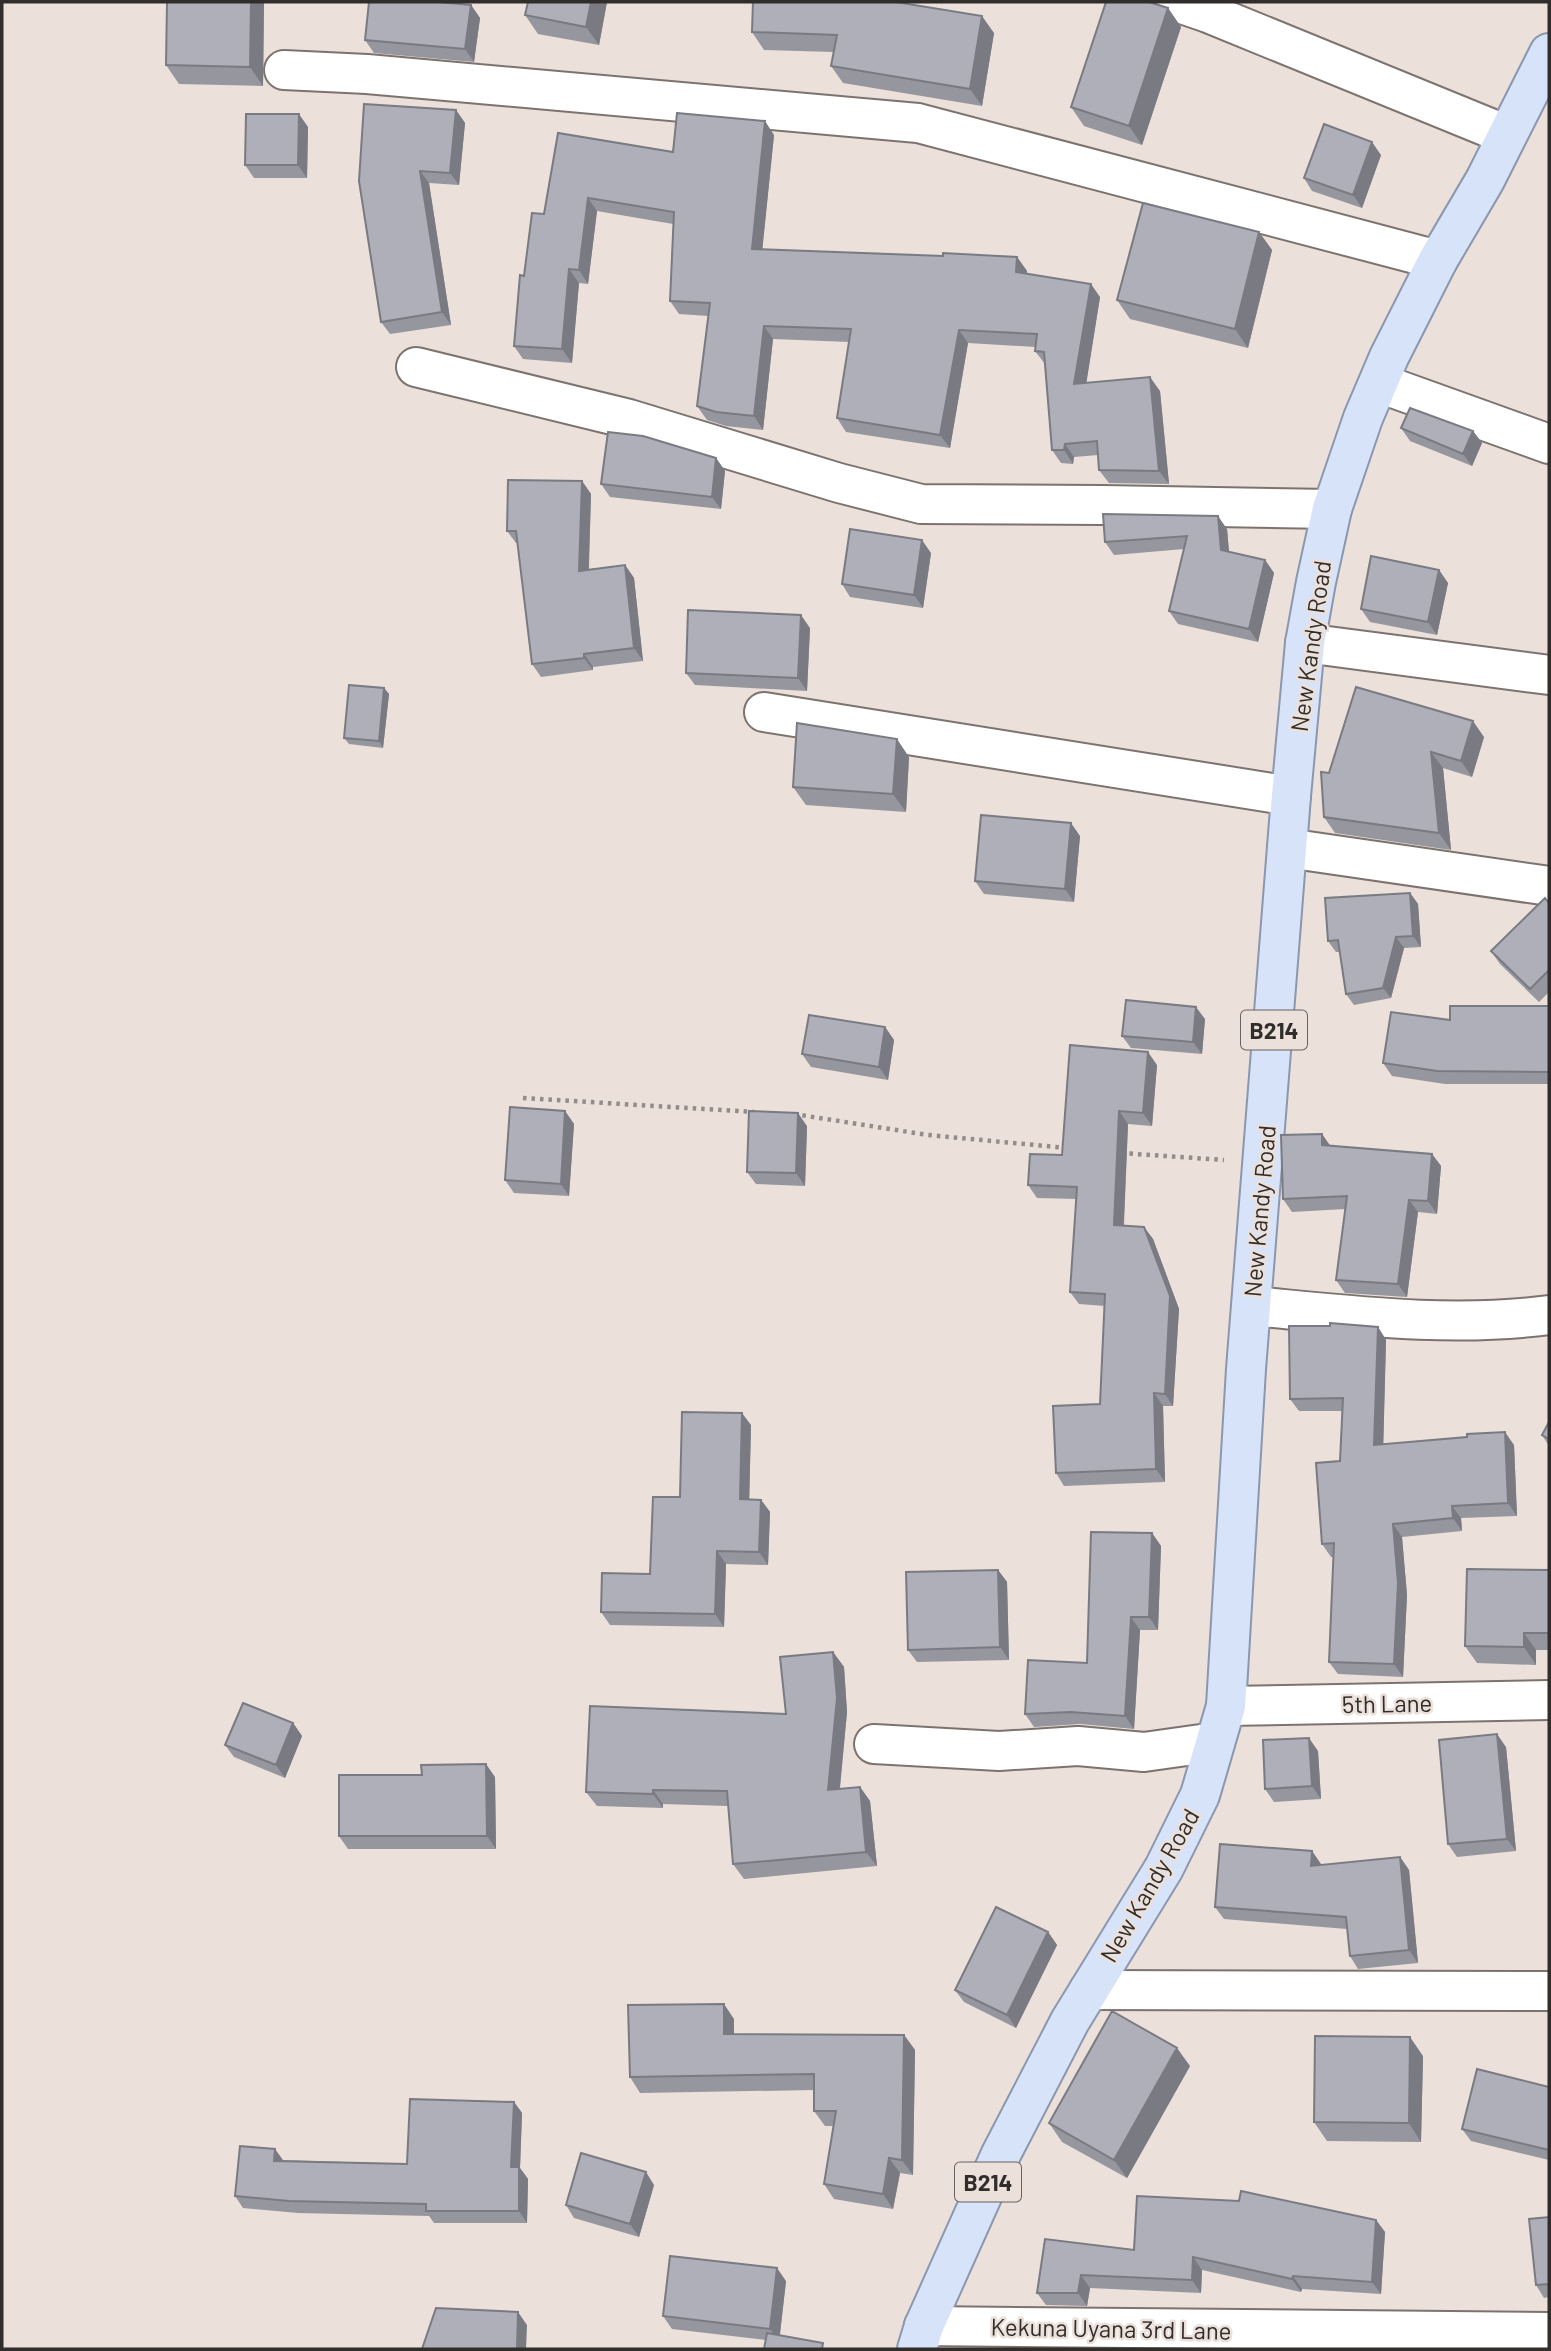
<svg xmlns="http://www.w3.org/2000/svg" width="1551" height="2351" viewBox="0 0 1551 2351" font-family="Barlow,sans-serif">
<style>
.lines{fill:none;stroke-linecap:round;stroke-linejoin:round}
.minor-casing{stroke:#7d736e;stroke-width:42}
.major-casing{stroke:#8b97ae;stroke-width:42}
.path{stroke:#938c87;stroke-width:4.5;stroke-dasharray:3.5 5;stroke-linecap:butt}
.minor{stroke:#fff;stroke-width:38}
.major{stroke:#d7e3f9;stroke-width:38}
.wall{fill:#96969f}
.shaded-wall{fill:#7a7a82}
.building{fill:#afafb9;stroke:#7a7a82;stroke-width:2}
.labels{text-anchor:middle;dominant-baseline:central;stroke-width:5;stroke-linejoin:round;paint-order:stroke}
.shield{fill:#ebe0da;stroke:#69635f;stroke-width:2}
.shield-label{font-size:23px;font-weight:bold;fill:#312d2a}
.street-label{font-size:24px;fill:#312d2a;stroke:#ebe0da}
</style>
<rect width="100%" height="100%" fill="#ebe0da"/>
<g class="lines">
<defs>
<path id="minor" d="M 1176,2 L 1208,13 L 1507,135
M 284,70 L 367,74 L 918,123 L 1438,260
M 416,367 L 629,419 L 839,483 L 921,504 L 1103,505 L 1332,509
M 1379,383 L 1549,444
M 1305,643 L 1549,675
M 764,712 L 1291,796
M 1287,848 L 1549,886
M 1252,1306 C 1350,1315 1451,1328 1549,1315
M 1226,1706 L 1549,1700
M 874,1744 L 999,1751 L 1078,1746 L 1144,1752 L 1215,1742
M 1089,1990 L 1549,1991
M 924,2326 L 1549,2332"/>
<path id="major" d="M 917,2349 L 924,2326 L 1000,2156 L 1070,2021 L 1164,1868 L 1200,1795 L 1226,1706 L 1246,1369 L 1291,796 L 1305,643 L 1316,582 L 1332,509 L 1363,418 L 1389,357 L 1438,260 L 1485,180 L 1549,53"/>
</defs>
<!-- minor casing -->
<use href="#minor" class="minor-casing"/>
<!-- major casing -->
<use href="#major" class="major-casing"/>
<!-- path -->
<path class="path" d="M 523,1098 L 754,1112
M 794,1114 L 928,1135 L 1067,1148
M 1121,1153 L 1224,1160"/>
<!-- minor -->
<use href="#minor" class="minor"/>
<!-- major -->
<use href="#major" class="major"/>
</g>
<!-- wall -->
<path class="wall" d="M 167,2 L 264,2 L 263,86 L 179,84 L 166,65 Z
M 528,2 L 607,2 L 599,45 L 538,34 L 525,15 Z
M 471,5 L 480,18 L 474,62 L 374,53 L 365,40 Z
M 1168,8 L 1181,27 L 1142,145 L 1084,126 L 1071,107 Z
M 752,32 L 994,33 L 982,106 L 843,83 L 831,66 L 834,52 L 764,50 Z
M 456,110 L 465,123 L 459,185 L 429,183 L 451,325 L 390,334 L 381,322 L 359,181 Z
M 308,127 L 307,178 L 254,178 L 245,165 Z
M 774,135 L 762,250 L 943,256 L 1017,257 L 1027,271 L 1026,274 L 1100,297 L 1086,383 L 1160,391 L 1169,484 L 1109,483 L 1099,470 L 1098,455 L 1074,457 L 1073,464 L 1061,463 L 1052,450 L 1045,364 L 1035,351 L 1035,347 L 968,343 L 950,448 L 846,432 L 837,418 L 849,342 L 773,339 L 763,430 L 726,426 L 707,420 L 697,406 L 708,316 L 679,314 L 670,301 L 673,224 L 597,211 L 588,284 L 579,283 L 572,363 L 523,359 L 514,346 L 524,276 L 544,214 L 673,152 Z
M 1381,155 L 1362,208 L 1312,191 L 1304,178 Z
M 1259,232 L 1272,250 L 1248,348 L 1130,319 L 1117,300 Z
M 1401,428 L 1473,431 L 1482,443 L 1472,466 L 1410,441 Z
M 716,458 L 725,471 L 721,509 L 610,497 L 601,484 Z
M 582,481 L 591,494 L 589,570 L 625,565 L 634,578 L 643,661 L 593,667 L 593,670 L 541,677 L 532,664 L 517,543 L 516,543 L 507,531 Z
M 1227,529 L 1229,552 L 1265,560 L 1274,573 L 1258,642 L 1178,624 L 1169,611 L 1184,549 L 1114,555 L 1105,542 Z
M 931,553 L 923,608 L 850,597 L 842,584 Z
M 1439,570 L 1448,583 L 1437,635 L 1370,622 L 1361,609 Z
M 810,628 L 807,691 L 695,685 L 686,673 Z
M 384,688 L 389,694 L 383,748 L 349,744 L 344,738 Z
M 1484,737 L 1472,777 L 1443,768 L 1451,850 L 1335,833 L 1324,817 L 1329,773 Z
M 909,757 L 906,812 L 806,805 L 793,787 Z
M 1080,836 L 1074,902 L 984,894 L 975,881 Z
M 1410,893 L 1418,904 L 1421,947 L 1404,948 L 1391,998 L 1354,1005 L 1346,994 L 1340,952 L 1336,952 L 1328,941 Z
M 1549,903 L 1549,992 L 1539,1002 L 1500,964 L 1491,951 Z
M 1549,1006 L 1549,1084 L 1445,1084 L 1392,1076 L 1383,1063 L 1450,1020 Z
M 1205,1019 L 1202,1054 L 1131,1048 L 1122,1036 Z
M 885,1027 L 894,1040 L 888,1080 L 811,1067 L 802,1054 Z
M 1157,1065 L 1152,1126 L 1128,1124 L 1124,1226 L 1144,1227 L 1153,1239 L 1179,1309 L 1173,1406 L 1163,1406 L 1165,1482 L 1064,1486 L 1056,1473 L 1100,1404 L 1105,1306 L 1079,1304 L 1070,1292 L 1077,1199 L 1037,1198 L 1028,1185 L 1062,1155 Z
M 565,1111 L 574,1124 L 569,1196 L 514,1193 L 505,1180 Z
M 807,1126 L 805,1186 L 756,1184 L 747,1172 Z
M 1322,1134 L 1330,1146 L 1432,1154 L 1441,1166 L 1437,1214 L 1418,1212 L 1407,1297 L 1345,1293 L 1336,1280 L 1345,1209 L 1292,1212 L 1283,1199 Z
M 1378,1327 L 1386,1340 L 1383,1444 L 1514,1445 L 1517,1516 L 1461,1518 L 1462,1531 L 1402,1537 L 1407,1595 L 1403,1677 L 1338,1674 L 1329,1662 L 1334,1557 L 1331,1557 L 1322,1544 L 1340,1461 L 1342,1411 L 1299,1411 L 1290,1399 Z
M 1549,1422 L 1549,1446 L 1542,1435 Z
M 751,1425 L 749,1499 L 761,1500 L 770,1512 L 768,1565 L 726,1564 L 724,1627 L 610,1625 L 601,1612 L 650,1574 L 680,1497 Z
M 1152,1533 L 1161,1546 L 1158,1630 L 1140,1630 L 1134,1729 L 1080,1724 L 1034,1727 L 1025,1714 L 1087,1663 Z
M 998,1570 L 1007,1582 L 1009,1660 L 917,1662 L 908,1650 Z
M 1549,1570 L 1549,1650 L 1536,1650 L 1536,1665 L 1477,1663 L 1465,1646 Z
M 833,1652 L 844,1667 L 847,1712 L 840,1789 L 860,1787 L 870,1801 L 877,1866 L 744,1879 L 733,1864 L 728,1806 L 663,1804 L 663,1808 L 597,1806 L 586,1792 L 786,1714 Z
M 293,1723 L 302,1736 L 285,1778 L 234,1757 L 225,1745 Z
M 1506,1747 L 1516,1851 L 1457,1857 L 1448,1844 Z
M 1318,1751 L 1321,1799 L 1274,1802 L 1265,1789 Z
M 495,1777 L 496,1849 L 348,1849 L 339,1836 Z
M 1312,1851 L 1321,1865 L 1400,1857 L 1409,1870 L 1418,1963 L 1358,1969 L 1350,1956 L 1347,1929 L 1224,1919 L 1215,1907 Z
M 1048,1932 L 1057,1945 L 1016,2028 L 964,2002 L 955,1990 Z
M 734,2019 L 734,2034 L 904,2035 L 915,2050 L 913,2175 L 900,2173 L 893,2209 L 834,2199 L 824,2184 L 833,2126 L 825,2126 L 814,2111 L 814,2090 L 640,2093 L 630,2077 Z
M 1423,2056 L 1421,2142 L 1327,2141 L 1314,2122 Z
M 1190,2066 L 1127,2178 L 1062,2142 L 1049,2123 Z
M 1549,2087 L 1549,2160 L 1471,2141 L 1462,2129 Z
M 514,2102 L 522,2113 L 520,2168 L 528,2179 L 527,2223 L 434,2223 L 429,2216 L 298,2213 L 243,2208 L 235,2196 L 283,2160 L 407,2164 Z
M 654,2185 L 639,2237 L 574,2218 L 566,2205 Z
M 1549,2217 L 1549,2297 L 1544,2298 L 1536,2285 Z
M 1376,2220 L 1385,2232 L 1381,2294 L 1302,2289 L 1301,2292 L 1202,2270 L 1201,2293 L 1090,2288 L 1087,2306 L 1046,2305 L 1037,2293 L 1134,2250 Z
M 786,2281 L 780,2335 L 766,2340 L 672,2329 L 663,2316 Z"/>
<!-- shaded-wall -->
<path class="shaded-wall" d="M 251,2 L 264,2 L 263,86 L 250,67 Z
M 591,2 L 607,2 L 599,45 L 586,27 Z
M 471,5 L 480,18 L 474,62 L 465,49 Z
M 1168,8 L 1181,27 L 1142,145 L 1129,126 Z
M 982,16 L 994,33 L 982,106 L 970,89 Z
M 456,110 L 465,123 L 459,185 L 450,173 Z
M 299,114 L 308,127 L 307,178 L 298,165 Z
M 765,121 L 774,135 L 761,263 L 752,249 Z
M 1372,142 L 1381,155 L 1362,208 L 1353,195 Z
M 420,171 L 429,183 L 451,325 L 442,312 Z
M 588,198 L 597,211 L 588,284 L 579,270 Z
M 1259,232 L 1272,250 L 1248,348 L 1235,329 Z
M 1017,257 L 1027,271 L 1026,286 L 1016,272 Z
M 569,269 L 579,283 L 572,363 L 562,349 Z
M 1091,284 L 1100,297 L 1084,398 L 1074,384 Z
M 764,326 L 773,339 L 763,430 L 754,416 Z
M 959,330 L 968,343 L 950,448 L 940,435 Z
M 1150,377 L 1160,391 L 1169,484 L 1159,471 Z
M 1473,431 L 1482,443 L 1472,466 L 1463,454 Z
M 1065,444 L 1074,457 L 1073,464 L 1064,450 Z
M 716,458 L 725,471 L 721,509 L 712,497 Z
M 582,481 L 591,494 L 588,584 L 579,571 Z
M 1218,516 L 1227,529 L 1230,563 L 1221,550 Z
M 922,540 L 931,553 L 923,608 L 914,595 Z
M 1265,560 L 1274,573 L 1258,642 L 1249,629 Z
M 625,565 L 634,578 L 643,661 L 634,648 Z
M 1439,570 L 1448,583 L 1437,635 L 1428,622 Z
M 801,615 L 810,628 L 807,691 L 798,678 Z
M 584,654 L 593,667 L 593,670 L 584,658 Z
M 384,688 L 389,694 L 383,748 L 379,741 Z
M 1473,721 L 1484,737 L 1472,777 L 1461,761 Z
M 897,739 L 909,757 L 906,812 L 893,794 Z
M 1431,752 L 1443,768 L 1451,850 L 1439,833 Z
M 1071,823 L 1080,836 L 1074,902 L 1065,889 Z
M 1410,893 L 1418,904 L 1421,947 L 1413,936 Z
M 1396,937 L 1404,948 L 1391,998 L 1383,988 Z
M 1196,1007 L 1205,1019 L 1202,1054 L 1193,1042 Z
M 885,1027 L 894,1040 L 888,1080 L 879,1067 Z
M 1148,1052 L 1157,1065 L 1152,1126 L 1143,1113 Z
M 565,1111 L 574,1124 L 569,1196 L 561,1184 Z
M 1119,1111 L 1128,1124 L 1123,1238 L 1114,1225 Z
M 798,1113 L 807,1126 L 805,1186 L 796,1173 Z
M 1322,1134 L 1331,1147 L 1322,1145 Z
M 1432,1154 L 1441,1166 L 1437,1214 L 1428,1201 Z
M 1409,1200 L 1418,1212 L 1407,1297 L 1398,1284 Z
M 1144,1227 L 1153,1239 L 1179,1309 L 1173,1406 L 1165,1394 Z
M 1378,1327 L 1386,1340 L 1383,1458 L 1374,1445 Z
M 1154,1393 L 1163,1406 L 1165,1482 L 1156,1469 Z
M 742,1413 L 751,1425 L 749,1512 L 740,1499 Z
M 1505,1432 L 1514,1445 L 1517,1516 L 1508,1503 Z
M 761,1500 L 770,1512 L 768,1565 L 759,1552 Z
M 1452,1506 L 1461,1518 L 1462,1531 L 1453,1518 Z
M 1393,1524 L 1402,1537 L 1407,1595 L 1403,1677 L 1394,1664 Z
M 1152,1533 L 1161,1546 L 1158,1630 L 1149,1617 Z
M 717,1551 L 726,1564 L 724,1627 L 715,1614 Z
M 998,1570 L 1007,1582 L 1009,1660 L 1000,1647 Z
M 1131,1617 L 1140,1630 L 1134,1729 L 1125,1716 Z
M 1524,1633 L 1536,1650 L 1536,1665 L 1524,1647 Z
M 833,1652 L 844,1667 L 847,1712 L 838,1805 L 828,1790 Z
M 293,1723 L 302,1736 L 285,1778 L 276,1765 Z
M 1497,1734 L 1506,1747 L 1516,1851 L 1507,1839 Z
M 1309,1738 L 1318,1751 L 1321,1799 L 1312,1786 Z
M 486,1764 L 495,1777 L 496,1849 L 487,1836 Z
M 860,1787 L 870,1801 L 877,1866 L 866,1852 Z
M 653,1790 L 663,1804 L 663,1808 L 653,1794 Z
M 1312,1851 L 1321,1864 L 1320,1879 L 1311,1866 Z
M 1400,1857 L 1409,1870 L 1418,1963 L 1409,1950 Z
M 1048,1932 L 1057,1945 L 1016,2028 L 1007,2015 Z
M 724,2004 L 734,2019 L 734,2049 L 724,2034 Z
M 904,2035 L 915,2050 L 913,2175 L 902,2160 Z
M 1410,2037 L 1423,2056 L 1421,2142 L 1409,2123 Z
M 1177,2048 L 1190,2066 L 1127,2178 L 1114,2160 Z
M 514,2102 L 522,2113 L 520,2168 L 528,2179 L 527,2223 L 519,2211 L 511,2167 Z
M 275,2149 L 283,2160 L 282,2173 L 274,2161 Z
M 889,2158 L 900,2173 L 893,2209 L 883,2194 Z
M 646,2172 L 654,2185 L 639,2237 L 630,2224 Z
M 1376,2220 L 1385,2232 L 1381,2294 L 1372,2282 Z
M 1193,2257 L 1202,2270 L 1201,2293 L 1192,2280 Z
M 777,2268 L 786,2281 L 779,2341 L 770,2329 Z
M 1081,2275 L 1090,2288 L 1087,2306 L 1078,2293 Z
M 1293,2276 L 1302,2289 L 1301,2292 L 1292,2279 Z
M 518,2312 L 527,2325 L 526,2349 L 517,2349 Z"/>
<!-- building -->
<path class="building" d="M 167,2 L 251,2 L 250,67 L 166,65 Z
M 369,2 L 439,2 L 471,5 L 465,49 L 365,40 Z
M 528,2 L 591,2 L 586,27 L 525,15 Z
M 753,2 L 896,2 L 982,16 L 970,89 L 831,66 L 837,35 L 752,32 Z
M 1106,2 L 1149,2 L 1168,8 L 1129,126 L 1071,107 Z
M 364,104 L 456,110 L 450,173 L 420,171 L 442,312 L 381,322 L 359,181 Z
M 677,113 L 765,121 L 752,249 L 943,256 L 943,253 L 1017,257 L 1016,272 L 1091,284 L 1074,384 L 1150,377 L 1159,471 L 1099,470 L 1097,441 L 1065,444 L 1064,450 L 1052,450 L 1044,352 L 1035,351 L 1037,334 L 959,330 L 940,435 L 837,418 L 851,329 L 764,326 L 754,416 L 716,412 L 697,406 L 710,303 L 670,301 L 674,212 L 588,198 L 579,270 L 569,269 L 562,349 L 514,346 L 520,275 L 524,276 L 532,213 L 544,214 L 558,133 L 673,152 Z
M 246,114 L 299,114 L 298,165 L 245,165 Z
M 1324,124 L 1372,142 L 1353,195 L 1304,178 Z
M 1143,203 L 1259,232 L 1235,329 L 1117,300 Z
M 1410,408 L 1473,431 L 1463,454 L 1401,428 Z
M 608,432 L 643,436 L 716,458 L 712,497 L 601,484 Z
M 508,480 L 582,481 L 579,571 L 625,565 L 634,648 L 584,654 L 584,658 L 532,664 L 516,531 L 507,531 Z
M 1103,514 L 1218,516 L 1221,550 L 1265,560 L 1249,629 L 1169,611 L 1187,536 L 1105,542 Z
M 850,529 L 922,540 L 914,595 L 842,584 Z
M 1371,556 L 1439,570 L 1428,622 L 1361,609 Z
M 688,610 L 801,615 L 798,678 L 686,673 Z
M 349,685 L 384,688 L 379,741 L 344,738 Z
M 1356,687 L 1473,721 L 1461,761 L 1431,752 L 1439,833 L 1324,817 L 1321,772 L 1329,773 Z
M 797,723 L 897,739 L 893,794 L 793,787 Z
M 981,815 L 1071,823 L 1065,889 L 975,881 Z
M 1410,893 L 1413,936 L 1396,937 L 1383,988 L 1346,994 L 1338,940 L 1328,941 L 1325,898 Z
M 1545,898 L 1549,903 L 1549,970 L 1530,989 L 1491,951 Z
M 1126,1000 L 1196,1007 L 1193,1042 L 1122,1036 Z
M 1450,1006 L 1549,1006 L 1549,1072 L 1437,1071 L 1383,1063 L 1391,1012 L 1450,1020 Z
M 809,1015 L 885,1027 L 879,1067 L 802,1054 Z
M 1070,1045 L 1148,1052 L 1143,1113 L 1119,1111 L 1114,1225 L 1144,1227 L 1170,1296 L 1165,1394 L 1154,1393 L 1156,1469 L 1056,1473 L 1053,1406 L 1100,1404 L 1105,1294 L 1070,1292 L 1077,1187 L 1028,1185 L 1030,1154 L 1062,1155 Z
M 510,1107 L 565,1111 L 561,1184 L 505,1180 Z
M 749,1111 L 798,1113 L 796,1173 L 747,1172 Z
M 1322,1134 L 1322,1145 L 1432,1154 L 1428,1201 L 1409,1200 L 1398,1284 L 1336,1280 L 1347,1196 L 1283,1199 L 1281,1135 Z
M 1330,1323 L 1378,1327 L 1374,1445 L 1467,1437 L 1467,1434 L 1505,1432 L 1508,1503 L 1452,1506 L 1453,1518 L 1393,1524 L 1398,1583 L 1394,1664 L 1329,1662 L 1334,1543 L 1322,1544 L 1316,1463 L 1340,1461 L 1343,1398 L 1290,1399 L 1289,1326 L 1330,1326 Z
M 682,1412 L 742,1413 L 740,1499 L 761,1500 L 759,1552 L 717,1551 L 715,1614 L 601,1612 L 602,1573 L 650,1574 L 653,1497 L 680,1497 Z
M 1549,1422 L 1549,1439 L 1542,1435 Z
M 1091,1532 L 1152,1533 L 1149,1617 L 1131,1617 L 1125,1716 L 1071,1712 L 1025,1714 L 1028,1660 L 1087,1663 Z
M 1467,1569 L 1549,1570 L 1549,1633 L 1524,1633 L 1524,1647 L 1465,1646 Z
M 998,1570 L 1000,1647 L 908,1650 L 906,1572 Z
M 833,1652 L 837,1698 L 828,1790 L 860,1787 L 866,1852 L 733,1864 L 727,1791 L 653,1790 L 653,1794 L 586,1792 L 590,1706 L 786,1714 L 780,1657 Z
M 243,1703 L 293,1723 L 276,1765 L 225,1745 Z
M 1497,1734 L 1507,1839 L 1448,1844 L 1439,1740 Z
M 1309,1738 L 1312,1786 L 1265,1789 L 1263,1740 Z
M 486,1764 L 487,1836 L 339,1836 L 339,1775 L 422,1775 L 421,1765 Z
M 1220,1844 L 1312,1851 L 1311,1866 L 1400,1857 L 1409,1950 L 1350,1956 L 1346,1917 L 1215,1907 Z
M 996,1907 L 1048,1932 L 1007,2015 L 955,1990 Z
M 724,2004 L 724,2034 L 904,2035 L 902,2160 L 889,2158 L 883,2194 L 824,2184 L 836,2111 L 814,2111 L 814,2074 L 630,2077 L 628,2005 Z
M 1112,2011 L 1177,2048 L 1114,2160 L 1049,2123 Z
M 1315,2036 L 1410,2037 L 1409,2123 L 1314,2122 Z
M 1477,2069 L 1549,2087 L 1549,2150 L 1462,2129 Z
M 410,2099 L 514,2102 L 511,2167 L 519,2167 L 519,2211 L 426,2211 L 426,2204 L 289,2201 L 235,2196 L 240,2146 L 275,2149 L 274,2161 L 407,2164 Z
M 581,2153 L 646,2172 L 630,2224 L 566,2205 Z
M 1241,2191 L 1376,2220 L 1372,2282 L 1293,2276 L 1292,2279 L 1193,2257 L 1192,2280 L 1081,2275 L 1078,2293 L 1037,2293 L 1045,2239 L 1134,2250 L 1137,2196 L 1239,2201 Z
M 1549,2217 L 1549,2284 L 1536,2285 L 1529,2219 Z
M 670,2256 L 777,2268 L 770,2329 L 663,2316 Z
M 436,2308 L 518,2312 L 517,2349 L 422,2349 Z
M 767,2333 L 823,2343 L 822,2349 L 764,2349 Z"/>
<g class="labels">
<!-- shield labels -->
<g class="shield">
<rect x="1241" y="1010.5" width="66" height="39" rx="5"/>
<rect x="955" y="2162.5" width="66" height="39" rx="5"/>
</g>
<g class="shield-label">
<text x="1274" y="1030">B214</text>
<text x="988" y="2182">B214</text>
</g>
<!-- street labels -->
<g class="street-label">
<text transform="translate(1310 646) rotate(-82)">New Kandy Road</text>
<text transform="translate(1259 1211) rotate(-85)">New Kandy Road</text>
<text transform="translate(1387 1703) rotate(-1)">5th Lane</text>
<text transform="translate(1149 1885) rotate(-60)">New Kandy Road</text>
<text transform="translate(1111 2328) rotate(1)">Kekuna Uyana 3rd Lane</text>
</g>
</g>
<!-- border -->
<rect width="1551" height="2351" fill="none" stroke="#312d2a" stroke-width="7"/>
</svg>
